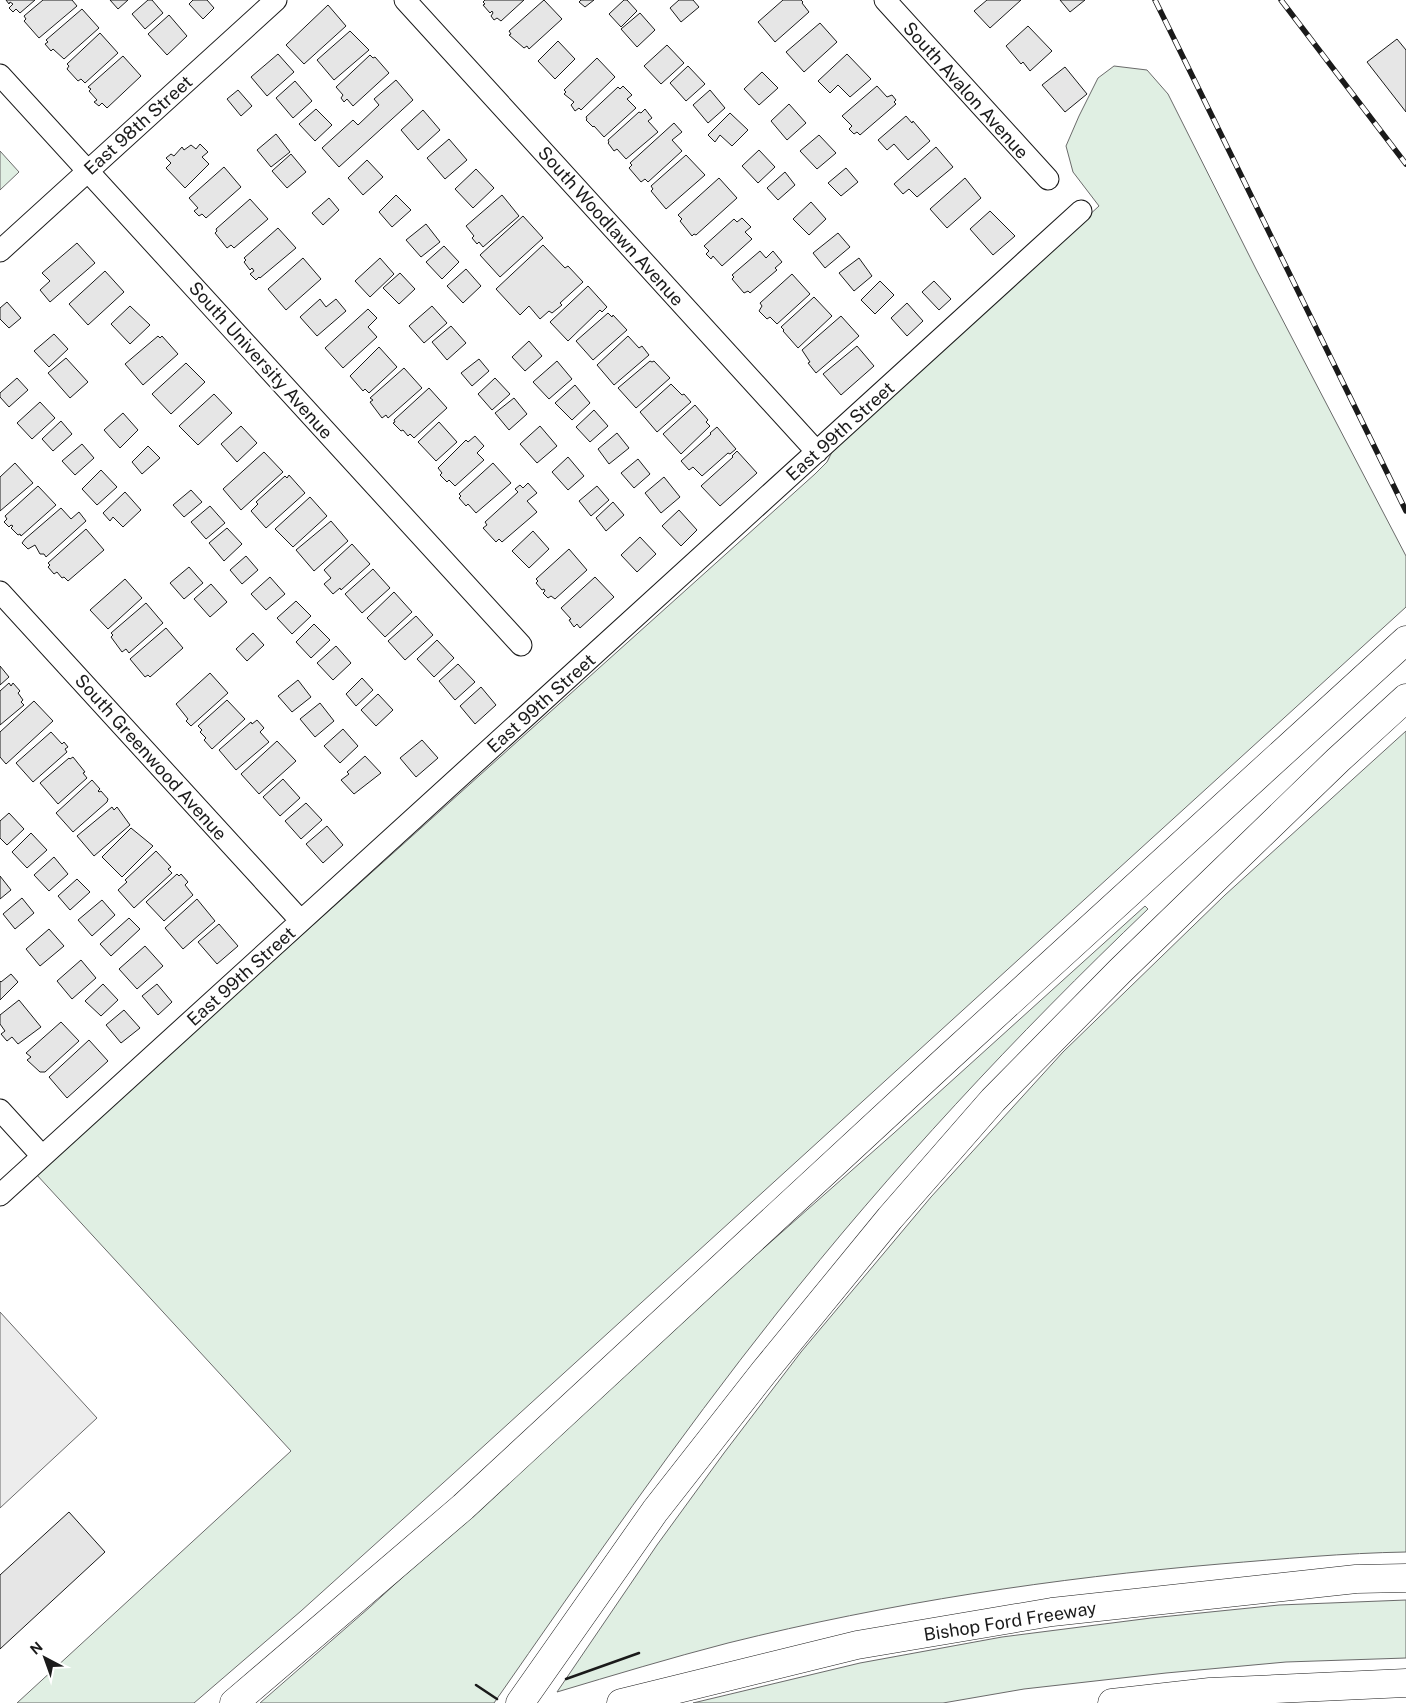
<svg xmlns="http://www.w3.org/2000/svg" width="1406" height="1703" viewBox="0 0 1406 1703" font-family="'Public Sans',sans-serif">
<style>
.green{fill:#e0efe3;stroke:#6a6a6a}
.parking{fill:#ededed;stroke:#6a6a6a}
.building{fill:#e6e6e6;stroke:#1a1a1a}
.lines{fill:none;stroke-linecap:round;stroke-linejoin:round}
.street-casing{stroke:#1a1a1a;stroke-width:23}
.highway-casing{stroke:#1a1a1a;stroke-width:29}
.street{stroke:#fff;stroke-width:21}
.highway{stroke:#fff;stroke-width:28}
.rail-casing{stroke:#1a1a1a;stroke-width:5.5}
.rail{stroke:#fff;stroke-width:4;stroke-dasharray:11;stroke-linecap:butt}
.wall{stroke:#1a1a1a;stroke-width:2.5}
.labels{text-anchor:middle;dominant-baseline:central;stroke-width:4;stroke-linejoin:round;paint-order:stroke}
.street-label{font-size:18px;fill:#1a1a1a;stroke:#fff}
</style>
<rect width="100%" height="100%" fill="#fff"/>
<!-- green -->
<path class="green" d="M 1114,66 L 1147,70 L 1168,94 L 1256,269 L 1406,556 L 1406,607 L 453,1474 L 301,1611 L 194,1703 L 17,1703 L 291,1451 L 36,1174 L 815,474 L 827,462 L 832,452 L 1099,206 L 1073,172 L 1066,146 L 1079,116 L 1098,78 Z
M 0,151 L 19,172 L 0,190 Z
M 1406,731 L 1406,1552 C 1344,1553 1282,1559 1220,1564 C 1054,1578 889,1603 728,1643 C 670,1658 614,1675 557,1692 L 657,1545 L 724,1453 L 801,1352 L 931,1197 L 1063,1052 L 1225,895 Z
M 1145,906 L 1148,909 C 1016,1035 891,1169 777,1313 C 677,1439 586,1571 494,1703 L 260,1703 L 370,1607 L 704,1301 L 894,1133 Z
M 1406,1600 L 1406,1658 L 1286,1662 L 1166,1673 L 1024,1689 L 943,1703 L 693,1703 L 860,1663 L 1002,1637 L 1151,1618 L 1279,1605 Z"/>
<!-- parking -->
<path class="parking" d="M 0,1312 L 97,1418 L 0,1508 Z"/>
<!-- building -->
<path class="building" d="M 6,0 L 35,0 L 20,13 L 16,9 L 13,12 L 9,8 L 13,4 L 10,2 L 9,4 Z
M 43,0 L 72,0 L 77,6 L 39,38 L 24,21 L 26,19 L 24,16 Z
M 110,0 L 128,0 L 118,9 Z
M 148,0 L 152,0 L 163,13 L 145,29 L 132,14 Z
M 193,0 L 207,0 L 214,8 L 203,19 L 189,4 Z
M 485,0 L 524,0 L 501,21 L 497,18 L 494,20 L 491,16 L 493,13 L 492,11 L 490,13 L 483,5 L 485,4 L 483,2 Z
M 544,0 L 562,19 L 529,49 L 527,46 L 524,48 L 509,35 L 511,34 L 509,31 Z
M 581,0 L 594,0 L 585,7 L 579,2 Z
M 624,0 L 627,0 L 637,11 L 621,27 L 609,14 Z
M 679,0 L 693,0 L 699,7 L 681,22 L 670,8 Z
M 783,0 L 801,0 L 803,2 L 802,3 L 809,12 L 775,42 L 758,22 Z
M 987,0 L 1021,0 L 990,28 L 974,11 Z
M 1060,0 L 1085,0 L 1070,12 Z
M 328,5 L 346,26 L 304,64 L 286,45 Z
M 82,9 L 99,28 L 64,59 L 53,49 L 51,51 L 45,44 L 48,42 L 46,40 Z
M 640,13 L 655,30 L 637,47 L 621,29 Z
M 169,15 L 187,36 L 167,55 L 148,34 Z
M 820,23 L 837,42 L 804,72 L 786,52 Z
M 1028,26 L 1052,51 L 1030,71 L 1023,62 L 1021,64 L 1006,46 Z
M 350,31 L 369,50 L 334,80 L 317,60 Z
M 100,33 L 118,53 L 85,83 L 81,79 L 78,81 L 67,69 L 69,66 L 67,64 Z
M 1397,39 L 1406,50 L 1406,112 L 1367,62 Z
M 558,41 L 575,59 L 555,79 L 538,61 Z
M 667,45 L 684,63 L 661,84 L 644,66 Z
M 278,54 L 294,72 L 267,96 L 251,77 Z
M 847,54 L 871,79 L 850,97 L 838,85 L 830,93 L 818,81 Z
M 370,55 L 373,58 L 375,57 L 389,73 L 353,106 L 347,99 L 344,102 L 341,98 L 343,95 L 336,87 Z
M 123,56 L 141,76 L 107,108 L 102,103 L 99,106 L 94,102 L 97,100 L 89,91 L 91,89 L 88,87 Z
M 597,58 L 615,77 L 581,110 L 579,108 L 575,111 L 571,105 L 574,102 L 564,94 L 566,92 L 564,90 Z
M 688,66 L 705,84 L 686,101 L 670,83 Z
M 1065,67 L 1087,94 L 1065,112 L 1042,85 Z
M 762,72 L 778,88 L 759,105 L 744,89 Z
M 396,80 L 413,100 L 339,167 L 322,148 L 353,120 L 358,125 L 379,105 L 374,99 Z
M 295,81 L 312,101 L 293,118 L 276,98 Z
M 623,86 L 632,95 L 627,99 L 636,108 L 604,137 L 594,126 L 593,127 L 586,120 L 587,119 L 586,117 L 618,87 L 620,89 Z
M 877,86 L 887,97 L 892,95 L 896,100 L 894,102 L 896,104 L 860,135 L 857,132 L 854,134 L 849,129 L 852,126 L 842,116 Z
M 238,90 L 252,106 L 241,116 L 227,99 Z
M 710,90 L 725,108 L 708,123 L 693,105 Z
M 789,104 L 806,123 L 787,140 L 771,121 Z
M 316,109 L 332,125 L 315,141 L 299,124 Z
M 645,109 L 652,118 L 648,121 L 658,132 L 626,159 L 617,149 L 614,151 L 608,143 L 609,142 L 608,140 L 639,112 L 641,113 Z
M 423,110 L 440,130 L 418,150 L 401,130 Z
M 730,113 L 748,130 L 732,146 L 720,135 L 715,142 L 708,135 Z
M 906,116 L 912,123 L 913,121 L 930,141 L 908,160 L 894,144 L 887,150 L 878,140 Z
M 674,123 L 682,132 L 672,140 L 682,151 L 648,182 L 645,179 L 641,182 L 629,168 L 632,165 L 630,163 Z
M 276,134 L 290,152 L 271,167 L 257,150 Z
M 819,135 L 836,153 L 817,169 L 800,151 Z
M 449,139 L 467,160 L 445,179 L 427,158 Z
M 200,144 L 208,152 L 202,157 L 209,164 L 185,188 L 166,168 L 171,163 L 166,158 L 171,154 L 174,156 L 182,147 L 184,150 L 191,145 L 196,149 Z
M 936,147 L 953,167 L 917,197 L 909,189 L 903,194 L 894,184 Z
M 759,150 L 775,167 L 758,183 L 742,166 Z
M 291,154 L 306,172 L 287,188 L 272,171 Z
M 686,155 L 705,175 L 666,209 L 651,191 L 653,189 L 651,186 Z
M 367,160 L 383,177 L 363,195 L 348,178 Z
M 224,167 L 241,187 L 206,218 L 202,214 L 199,216 L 194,211 L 198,208 L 189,198 Z
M 846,168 L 858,182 L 841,196 L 828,183 Z
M 476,169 L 494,188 L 473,208 L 455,189 Z
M 785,172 L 795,185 L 778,200 L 767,188 Z
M 719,178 L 737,198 L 696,235 L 694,234 L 692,236 L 680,221 L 682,219 L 678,215 Z
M 965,178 L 981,198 L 947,228 L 930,209 Z
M 396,195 L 411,210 L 392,227 L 379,212 Z
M 502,195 L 519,216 L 483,247 L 479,242 L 477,244 L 472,238 L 474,236 L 466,226 Z
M 329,198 L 339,210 L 323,225 L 312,213 Z
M 250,199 L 268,219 L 234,248 L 231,245 L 227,248 L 215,233 L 217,231 L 216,229 Z
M 811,202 L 826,219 L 809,235 L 793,219 Z
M 990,211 L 1015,236 L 993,255 L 970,229 Z
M 523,216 L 543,238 L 500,277 L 480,255 Z
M 742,218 L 751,227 L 745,232 L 752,239 L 722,266 L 713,256 L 711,259 L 706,254 L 709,251 L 704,246 L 734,219 L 737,222 Z
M 426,224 L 440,242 L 421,257 L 406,240 Z
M 278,228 L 296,248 L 260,278 L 259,277 L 256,280 L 250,274 L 254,271 L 252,268 L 250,270 L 244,262 L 246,260 L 244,258 Z
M 838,233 L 850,247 L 825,268 L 813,253 Z
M 77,243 L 95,263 L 50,302 L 40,290 L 50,281 L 42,273 Z
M 543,245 L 565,268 L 568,266 L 583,282 L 560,303 L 562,305 L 552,313 L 549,311 L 540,319 L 529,306 L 520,315 L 496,289 Z
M 444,246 L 459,262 L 442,279 L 426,262 Z
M 760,251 L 766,258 L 773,251 L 782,262 L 775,268 L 777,270 L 750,293 L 748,291 L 744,293 L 732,279 L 734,277 L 732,275 Z
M 303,258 L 321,279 L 286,310 L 268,289 Z
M 380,258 L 394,274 L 370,297 L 355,281 Z
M 859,258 L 872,276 L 854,291 L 839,273 Z
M 466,269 L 481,286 L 463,303 L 447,286 Z
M 105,271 L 124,292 L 88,325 L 69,304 Z
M 400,273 L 415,289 L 399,304 L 383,288 Z
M 792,274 L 810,294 L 777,324 L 770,317 L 767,319 L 759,311 L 762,306 L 760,303 Z
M 880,281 L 894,295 L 875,314 L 861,300 Z
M 934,281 L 951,299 L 939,310 L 922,292 Z
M 588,286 L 607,307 L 602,312 L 600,310 L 568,341 L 550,322 Z
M 814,297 L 832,316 L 798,348 L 783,331 L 784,330 L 781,327 Z
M 320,299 L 326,307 L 336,299 L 346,311 L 317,336 L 300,317 Z
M 7,302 L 21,318 L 9,328 L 0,319 L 0,308 Z
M 907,303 L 923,321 L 907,336 L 891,318 Z
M 130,306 L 150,325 L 130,344 L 111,324 Z
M 432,306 L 447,323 L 424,343 L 409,326 Z
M 368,309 L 377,318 L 368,327 L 377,337 L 343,368 L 325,348 Z
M 608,313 L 612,317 L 613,315 L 627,330 L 593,360 L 576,341 Z
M 841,316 L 859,336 L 816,373 L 808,363 L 810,362 L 802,350 Z
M 451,326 L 466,343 L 447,360 L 432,342 Z
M 54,334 L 68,349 L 49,367 L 34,351 Z
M 158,336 L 160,338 L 162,336 L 178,354 L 143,385 L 125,364 Z
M 628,336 L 639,348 L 642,346 L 649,355 L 614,385 L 597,365 Z
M 529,341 L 542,356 L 525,371 L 512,357 Z
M 857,346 L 874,366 L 841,395 L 823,374 Z
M 379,347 L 397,367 L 369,393 L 365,389 L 363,391 L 350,376 Z
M 66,358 L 88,382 L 70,398 L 48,373 Z
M 479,359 L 489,371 L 472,386 L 461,373 Z
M 557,361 L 572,379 L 549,399 L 533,382 Z
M 650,361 L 652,362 L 654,361 L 670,378 L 636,408 L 618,388 Z
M 186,363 L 205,382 L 171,414 L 152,394 Z
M 404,368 L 422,388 L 388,418 L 386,415 L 382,418 L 370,402 L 373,400 L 370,398 Z
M 17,378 L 28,390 L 9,407 L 0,397 L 0,393 Z
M 495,378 L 510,394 L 492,410 L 478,394 Z
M 671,384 L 682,395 L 684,394 L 691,402 L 657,432 L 640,412 Z
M 575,385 L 590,403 L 572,420 L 555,403 Z
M 429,388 L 447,408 L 414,438 L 410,434 L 408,436 L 403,430 L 401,431 L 393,423 L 395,422 L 394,420 Z
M 214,394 L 232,413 L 198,445 L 179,426 Z
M 514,398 L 527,414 L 509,430 L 495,413 Z
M 40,402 L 55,418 L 32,439 L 17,423 Z
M 695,405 L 708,420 L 706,422 L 710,426 L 681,454 L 663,434 Z
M 594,410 L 608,426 L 590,442 L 576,427 Z
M 123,413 L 138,430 L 120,448 L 104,430 Z
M 61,421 L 72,434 L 53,451 L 42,439 Z
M 439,422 L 457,442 L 436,461 L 418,442 Z
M 241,426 L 257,443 L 237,462 L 221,444 Z
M 540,426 L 557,446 L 537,463 L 520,444 Z
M 717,427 L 736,449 L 730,454 L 728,453 L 702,476 L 693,467 L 689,470 L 681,461 L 711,434 L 710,433 Z
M 617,433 L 629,448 L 609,464 L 598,449 Z
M 475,436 L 484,446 L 477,453 L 484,460 L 455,486 L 449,480 L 447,482 L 440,475 L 442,473 L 438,468 L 466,440 L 468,442 Z
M 82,444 L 94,458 L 75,475 L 62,461 Z
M 148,446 L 160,458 L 142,474 L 132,462 Z
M 737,451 L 757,473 L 720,506 L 701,486 L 733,457 L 732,456 Z
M 264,452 L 283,472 L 241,510 L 223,489 Z
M 568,457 L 584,476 L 568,490 L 552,472 Z
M 638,459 L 650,474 L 634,488 L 621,473 Z
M 15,463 L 33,483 L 0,511 L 0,477 Z
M 493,463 L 511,483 L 476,513 L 468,504 L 466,506 L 459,498 L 461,496 L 459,494 Z
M 101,470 L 117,487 L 97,505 L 82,489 Z
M 289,475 L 305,493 L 266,528 L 251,511 L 258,504 L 256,502 L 285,476 L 287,478 Z
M 664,477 L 680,497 L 661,513 L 645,493 Z
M 528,483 L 537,493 L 527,501 L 537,512 L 502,542 L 499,539 L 496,542 L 483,528 L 487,525 L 485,522 L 518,492 L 515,489 L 520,485 L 523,488 Z
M 38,486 L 56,505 L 21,536 L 20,534 L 18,535 L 11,528 L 13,526 L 11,525 L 9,527 L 4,522 L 7,519 L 5,516 Z
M 597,486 L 609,500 L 591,516 L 579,501 Z
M 191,490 L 202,502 L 184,517 L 173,505 Z
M 125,492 L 141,510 L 123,527 L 113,517 L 110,521 L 103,513 Z
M 310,497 L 327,516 L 293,547 L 275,529 Z
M 613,502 L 624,515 L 606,531 L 596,518 Z
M 210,506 L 225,523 L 206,539 L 191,522 Z
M 61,508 L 71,519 L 79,512 L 86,521 L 46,557 L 44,554 L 40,554 L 35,545 L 28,549 L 22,543 L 25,539 Z
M 679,510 L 697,530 L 681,546 L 662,526 Z
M 331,521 L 348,541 L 314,571 L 296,550 Z
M 227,528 L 242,544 L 224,561 L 209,543 Z
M 86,529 L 104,550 L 68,581 L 64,577 L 62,578 L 57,572 L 54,574 L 48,567 L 50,565 L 48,563 Z
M 533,531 L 549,549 L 529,568 L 512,551 Z
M 640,537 L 656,554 L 637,572 L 621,555 Z
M 352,544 L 370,564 L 341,590 L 340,588 L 333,594 L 324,584 L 331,578 L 324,570 Z
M 569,549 L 587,570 L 555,599 L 551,596 L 548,598 L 543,593 L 545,591 L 544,589 L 542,590 L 536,583 L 538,581 L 536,579 Z
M 246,556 L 258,570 L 242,584 L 230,570 Z
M 189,567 L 203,583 L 184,599 L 170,583 Z
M 373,569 L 390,588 L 362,613 L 345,594 Z
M 270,577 L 285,594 L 266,610 L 251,594 Z
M 595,577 L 614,597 L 580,628 L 577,624 L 574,627 L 569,620 L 571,619 L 561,608 Z
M 125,579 L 142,598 L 108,629 L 90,610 Z
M 211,584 L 227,602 L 210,617 L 194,599 Z
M 394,592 L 412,612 L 385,637 L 367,618 Z
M 296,601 L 311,616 L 292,634 L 277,618 Z
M 146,603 L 163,623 L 129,653 L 126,649 L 122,652 L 111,637 L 113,635 L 111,633 Z
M 416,616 L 433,635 L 405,660 L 388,641 Z
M 314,624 L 330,640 L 311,658 L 296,642 Z
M 166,628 L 183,648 L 150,677 L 148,675 L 145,677 L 130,659 Z
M 253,633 L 264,645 L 247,661 L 236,649 Z
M 437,640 L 454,658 L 434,677 L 417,659 Z
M 336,646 L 351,663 L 333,680 L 317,663 Z
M 458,664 L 475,682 L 455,700 L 439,681 Z
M 0,666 L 9,677 L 0,685 Z
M 210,673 L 228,693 L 191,726 L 186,721 L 188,719 L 176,704 Z
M 362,678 L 373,690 L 356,706 L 346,694 Z
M 298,680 L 311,697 L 292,712 L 278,696 Z
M 9,683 L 11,686 L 13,683 L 20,691 L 18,693 L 23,700 L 21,702 L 24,705 L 0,725 L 0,691 Z
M 481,687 L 496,705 L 475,724 L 460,706 Z
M 378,694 L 393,710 L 376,726 L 361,710 Z
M 227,700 L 245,719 L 212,749 L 204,740 L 206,738 L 200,732 L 202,730 L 198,726 Z
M 34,701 L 53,721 L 6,764 L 0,757 L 0,732 Z
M 320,703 L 334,721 L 315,737 L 300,719 Z
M 257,720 L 264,728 L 260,732 L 269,742 L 236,770 L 219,750 L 251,722 L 252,724 Z
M 343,729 L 358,746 L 340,763 L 324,746 Z
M 51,732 L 62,744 L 64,742 L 68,747 L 65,749 L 67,752 L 33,782 L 16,763 Z
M 422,740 L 438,758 L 416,777 L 400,758 Z
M 277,741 L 296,761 L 259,794 L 241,774 Z
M 365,756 L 381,773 L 354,794 L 341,780 L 349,774 L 347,772 Z
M 73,757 L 85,772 L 83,773 L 87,778 L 58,804 L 40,783 L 69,758 L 70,759 Z
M 283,779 L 300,798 L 280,816 L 263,797 Z
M 92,780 L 100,789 L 98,791 L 99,792 L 101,791 L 108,799 L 107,802 L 73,832 L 56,813 Z
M 306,803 L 322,820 L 301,839 L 285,821 Z
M 112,807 L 114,810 L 117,807 L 130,825 L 94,856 L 77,836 Z
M 9,813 L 24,829 L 7,845 L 0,838 L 0,821 Z
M 327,826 L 343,845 L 323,863 L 306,844 Z
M 131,828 L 153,846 L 122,877 L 102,857 Z
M 31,833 L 47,850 L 27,868 L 12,852 Z
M 156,851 L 171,867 L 168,869 L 172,873 L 134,908 L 118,890 L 127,882 L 125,880 Z
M 54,857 L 68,874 L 49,891 L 34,875 Z
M 177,874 L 179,876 L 181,874 L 188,882 L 185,885 L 193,895 L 164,921 L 146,902 Z
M 0,876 L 11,890 L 0,899 Z
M 77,879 L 90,892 L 70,910 L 58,896 Z
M 22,898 L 34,913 L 15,929 L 3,914 Z
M 197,899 L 215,921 L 183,949 L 165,928 Z
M 102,900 L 115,915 L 92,936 L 78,920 Z
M 129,918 L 140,929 L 111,956 L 100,944 Z
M 219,924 L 238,946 L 217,964 L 198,942 Z
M 49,929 L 64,946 L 40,966 L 26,949 Z
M 145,946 L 163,966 L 137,989 L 119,969 Z
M 81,960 L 96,978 L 72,999 L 57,981 Z
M 11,974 L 18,982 L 0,1000 L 0,981 L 1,982 Z
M 103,984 L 118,1000 L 101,1016 L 85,1001 Z
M 157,984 L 172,1002 L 158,1015 L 142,996 Z
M 19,1000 L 41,1027 L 18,1044 L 12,1037 L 7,1041 L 1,1034 L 5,1031 L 0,1024 L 0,1015 Z
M 124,1010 L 140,1028 L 121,1043 L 106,1025 Z
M 61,1022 L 79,1041 L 45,1072 L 40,1072 L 27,1060 L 31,1057 L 26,1053 Z
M 89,1040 L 108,1061 L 67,1098 L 49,1077 Z
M 69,1512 L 105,1552 L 0,1649 L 0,1575 Z"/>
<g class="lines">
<defs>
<path id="street" d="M 405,0 L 817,452
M 885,0 L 1048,179
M 0,75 L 521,645
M 0,251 L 276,0
M 0,592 L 301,921
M 0,1110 L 42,1156
M 0,1195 L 1081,211"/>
<path id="highway" d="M 234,1703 L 463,1507 L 948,1058 L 1406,640
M 520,1703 L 655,1511 L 764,1372 L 890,1218 L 993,1100 L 1120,971 L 1338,760 L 1406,698
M 621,1703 L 857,1645 L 1052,1612 L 1356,1579 L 1406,1578
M 1112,1703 L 1210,1692 L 1406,1683"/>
</defs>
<!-- street casing -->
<use href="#street" class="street-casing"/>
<!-- highway casing -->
<use href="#highway" class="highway-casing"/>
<!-- street -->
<use href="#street" class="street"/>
<!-- highway -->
<use href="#highway" class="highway"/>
<defs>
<path id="rail" d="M 1155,0 L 1406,511
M 1281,0 L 1406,164"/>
</defs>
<!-- rail casing -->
<use href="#rail" class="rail-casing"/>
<!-- rail -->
<use href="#rail" class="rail"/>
<!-- wall -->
<path class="wall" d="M 566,1679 L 639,1653
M 476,1685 L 497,1699"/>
</g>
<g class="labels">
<!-- street labels -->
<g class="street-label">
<text transform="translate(966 90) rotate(48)">South Avalon Avenue</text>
<text transform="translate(138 125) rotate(-42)">East 98th Street</text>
<text transform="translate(611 226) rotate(48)">South Woodlawn Avenue</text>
<text transform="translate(261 360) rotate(48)">South University Avenue</text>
<text transform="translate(840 431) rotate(-42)">East 99th Street</text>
<text transform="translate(541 703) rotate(-42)">East 99th Street</text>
<text transform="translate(151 757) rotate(48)">South Greenwood Avenue</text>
<text transform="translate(241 976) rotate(-42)">East 99th Street</text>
<text transform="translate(1010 1621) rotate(-9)">Bishop Ford Freeway</text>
</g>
</g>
<!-- north arrow -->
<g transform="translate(45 1658) rotate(319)" stroke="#ffffff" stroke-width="4" paint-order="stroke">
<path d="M0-4L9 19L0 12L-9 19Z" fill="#1a1a1a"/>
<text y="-8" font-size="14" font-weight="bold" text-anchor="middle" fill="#1a1a1a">N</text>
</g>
</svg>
